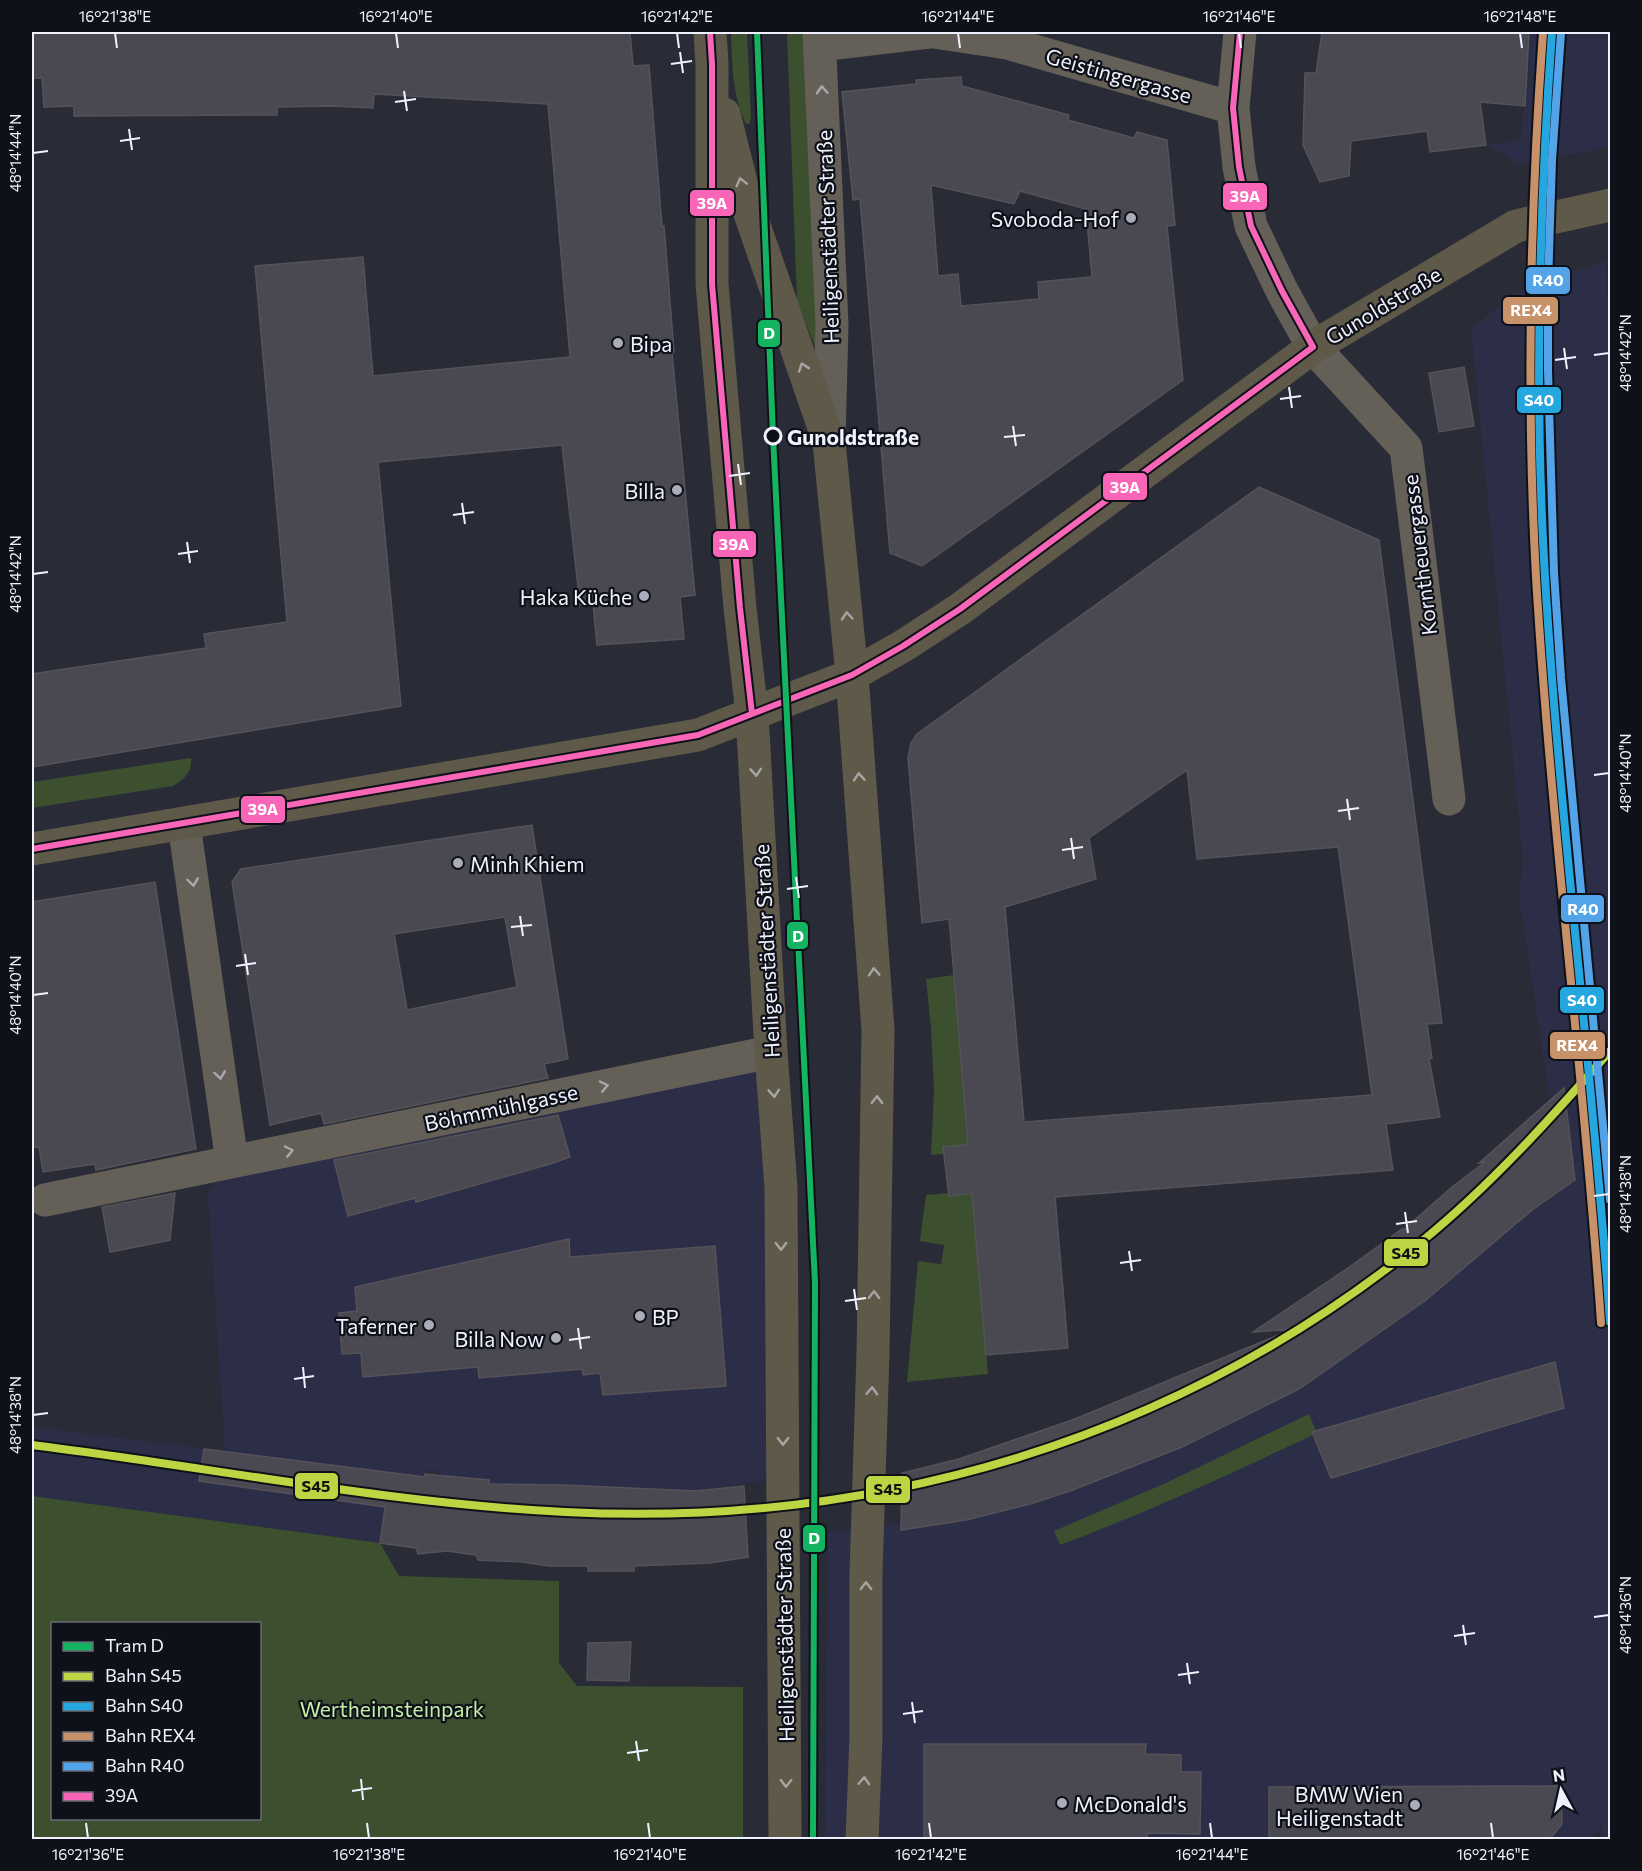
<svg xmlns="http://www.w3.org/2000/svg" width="1642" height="1871" viewBox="0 0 1642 1871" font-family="Commissioner,sans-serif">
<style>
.built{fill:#2b2e46}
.green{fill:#3c5030;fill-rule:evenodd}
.building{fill:#4a4850;stroke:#56525a;stroke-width:1.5;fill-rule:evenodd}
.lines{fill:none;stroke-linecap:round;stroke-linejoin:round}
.minor{stroke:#646058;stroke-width:33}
.secondary{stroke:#5f594a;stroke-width:33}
.bus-1-casing{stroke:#0f1119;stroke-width:10}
.bus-1{stroke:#fa66b7;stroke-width:6}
.rail-1-casing{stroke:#0f1119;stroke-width:12}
.rail-2-casing{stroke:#0f1119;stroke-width:12}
.rail-3-casing{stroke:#0f1119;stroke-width:12}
.rail-4-casing{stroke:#0f1119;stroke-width:12}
.rail-1{stroke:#bdd542;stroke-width:8}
.rail-2{stroke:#25a6df;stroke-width:8}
.rail-3{stroke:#c7916a;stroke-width:8}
.rail-4{stroke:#53a3e8;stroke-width:8}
.tram-1-casing{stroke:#0f1119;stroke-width:10}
.tram-1{stroke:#13b361;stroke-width:6}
.oneway{stroke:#aaa8ac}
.oneway2{stroke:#a7a5a4}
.ticks{fill:none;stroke:#eff1ff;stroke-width:2}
.poi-dot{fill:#aaacb9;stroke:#0f1119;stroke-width:2}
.stop-dot{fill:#0f1119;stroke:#eff1ff;stroke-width:3}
.labels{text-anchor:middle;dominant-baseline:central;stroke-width:4.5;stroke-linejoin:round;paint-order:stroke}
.street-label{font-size:21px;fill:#eff1ff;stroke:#0f1119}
.poi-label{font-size:21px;fill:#eff1ff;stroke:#0f1119;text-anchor:end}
.stop-label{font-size:21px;font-weight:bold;fill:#eff1ff;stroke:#0f1119;text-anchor:start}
.park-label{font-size:21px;fill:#c2efa6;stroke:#0f1119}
.line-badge{stroke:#0f1119;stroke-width:2}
.badge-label{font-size:16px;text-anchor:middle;font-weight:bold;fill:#fff}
.pale-badge-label{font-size:16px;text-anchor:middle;font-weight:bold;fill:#111}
.neatline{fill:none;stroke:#eff1ff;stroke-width:2}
.ticks-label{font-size:15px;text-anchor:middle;fill:#eff1ff}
</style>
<rect width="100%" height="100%" fill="#292b36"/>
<!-- built -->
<path class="built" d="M 1529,32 L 1610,32 L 1610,139 L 1607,148 L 1518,164 L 1488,145 L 1521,140 Z
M 1606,260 L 1610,380 L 1610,1839 L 1602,1839 L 1602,1825 L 1591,1840 L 825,1840 L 828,1532 L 901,1523 L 902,1530 L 966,1520 L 1004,1510 L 1070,1491 L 1182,1447 L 1281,1398 L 1365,1344 L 1426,1300 L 1532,1210 L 1563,1186 L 1519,897 L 1523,862 L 1471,329 L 1513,294 Z
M 771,1052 L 791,1476 L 712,1490 L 662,1493 L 547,1488 L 547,1485 L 537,1485 L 537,1488 L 441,1479 L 441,1471 L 425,1470 L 425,1477 L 259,1456 L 256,1488 L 385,1507 L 380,1543 L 32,1496 L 32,1427 L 225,1451 L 208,1193 L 232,1162 Z"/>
<!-- green -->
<path class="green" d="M 731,32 L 747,32 L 751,118 L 749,124 L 746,124 C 732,95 732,63 731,32 Z
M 787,32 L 809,32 L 817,352 L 797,300 Z
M 191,758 C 192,773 185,778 173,786 L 32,808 L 32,782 Z
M 954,975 L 968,1145 L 944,1147 L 944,1154 L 931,1155 L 934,1090 L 931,1028 L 926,979 Z
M 948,1193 L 949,1196 L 972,1193 L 988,1374 L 907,1382 L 918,1261 L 941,1264 L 944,1245 L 920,1241 L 926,1195 Z
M 1309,1414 L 1316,1431 L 1313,1432 L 1313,1435 C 1230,1474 1146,1513 1060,1545 L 1054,1531 L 1166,1483 Z
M 32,1496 L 380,1543 L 399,1576 L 559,1581 L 559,1663 L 577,1686 L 743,1687 L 743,1839 L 32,1840 ZM 52,1624 L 260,1624 L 260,1818 L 52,1818 Z"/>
<!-- building -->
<path class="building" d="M 32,32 L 630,32 L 633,66 L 649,65 L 662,226 L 664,226 L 674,352 L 672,352 L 695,595 L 680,597 L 684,639 L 597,645 L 593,604 L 580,605 L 562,445 L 378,462 L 401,706 L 32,767 L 32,674 L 206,648 L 204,634 L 287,622 L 255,266 L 363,257 L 373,376 L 570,357 L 548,104 L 374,94 L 373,108 L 331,106 L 277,107 L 277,115 L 74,116 L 74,106 L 44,107 L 42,78 L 32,78 Z
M 1322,32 L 1529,32 L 1525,106 L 1480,102 L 1486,145 L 1430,152 L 1427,131 L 1351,141 L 1349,176 L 1320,182 L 1303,145 L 1305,73 L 1316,73 Z
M 961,77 L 962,86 L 1069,115 L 1068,120 L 1134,138 L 1137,132 L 1167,140 L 1175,225 L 1167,226 L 1183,380 L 922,566 L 890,553 L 860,199 L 853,200 L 842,92 L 916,84 L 916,80 ZM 931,185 L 1014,204 L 1020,191 L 1086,209 L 1092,277 L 1038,282 L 1039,299 L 961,306 L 958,274 L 938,276 Z
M 1464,367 L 1474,426 L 1439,432 L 1429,373 Z
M 1259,487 L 1379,540 L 1442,1023 L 1427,1024 L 1432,1058 L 1429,1059 L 1440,1117 L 1386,1124 L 1393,1170 L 1055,1197 L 1068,1348 L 986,1355 L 972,1193 L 949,1196 L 943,1147 L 968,1145 L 954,975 L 949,919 L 922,923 L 908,758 L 911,743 L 917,734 ZM 1187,770 L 1197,859 L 1338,847 L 1372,1095 L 1024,1122 L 1005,907 L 1096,879 L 1089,838 Z
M 532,825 L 568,1059 L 544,1064 L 548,1078 L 324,1124 L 321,1113 L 270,1125 L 232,882 L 241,869 ZM 505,917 L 517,987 L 407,1010 L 394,934 Z
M 155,882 L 196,1149 L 96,1170 L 95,1164 L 43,1172 L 39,1147 L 32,1148 L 32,902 Z
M 1564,1088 L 1575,1180 L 1532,1210 L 1426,1300 L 1299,1389 L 1182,1447 L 1070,1491 L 1030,1504 L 966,1520 L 901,1530 L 902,1473 L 959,1459 L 1075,1419 L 1293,1329 L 1253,1332 L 1348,1268 L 1402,1229 L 1402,1231 L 1452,1187 L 1485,1162 L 1479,1163 Z
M 558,1115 L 570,1157 L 550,1164 L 416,1202 L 415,1198 L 348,1216 L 334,1160 Z
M 175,1193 L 170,1240 L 110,1252 L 102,1207 Z
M 569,1239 L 570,1257 L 715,1246 L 726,1386 L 603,1395 L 600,1373 L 583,1375 L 582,1369 L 479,1378 L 478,1367 L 363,1377 L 361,1353 L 342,1354 L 339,1313 L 357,1311 L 355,1287 Z
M 1555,1362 L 1564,1408 L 1331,1478 L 1312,1432 Z
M 204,1449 L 425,1477 L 425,1474 L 489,1480 L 489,1484 L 563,1485 L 696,1491 L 744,1486 L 748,1557 L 710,1563 L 634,1566 L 634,1571 L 588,1571 L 588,1566 L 549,1566 L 523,1562 L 478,1560 L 476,1555 L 447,1551 L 418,1554 L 416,1548 L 380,1543 L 385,1507 L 199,1481 Z
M 631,1642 L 629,1681 L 587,1680 L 588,1643 Z
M 924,1744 L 1146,1744 L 1145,1754 L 1181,1755 L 1181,1772 L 1201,1772 L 1200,1834 L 1147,1833 L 1147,1839 L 924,1839 Z
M 1561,1786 L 1562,1824 L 1550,1839 L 1269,1839 L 1269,1787 Z"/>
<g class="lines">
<!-- minor -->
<path class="minor" d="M 819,32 L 832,325 L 829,440
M 934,32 L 1007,43 L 1233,108
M 1240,32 L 1233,108 L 1239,167 L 1251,226 L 1282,291 L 1313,347 L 1406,448 L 1449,799
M 820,45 L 929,32
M 184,824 L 232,1162
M 45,1200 L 771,1052"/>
<!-- secondary -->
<path class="secondary" d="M 710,32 L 712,64 L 712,284 L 740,608 L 752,714 L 771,1052 L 781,1188 L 785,1840
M 724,114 L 746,202 L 829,442 L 852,675 L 878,1030 L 873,1353 L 866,1573 L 866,1737 L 862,1840
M 32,849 L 698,735 L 852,675 L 903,646 L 960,609 L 1313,347 L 1516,226 L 1610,205"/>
<defs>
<path id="bus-1" d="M 710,32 L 712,64 L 712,284 L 740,608 L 752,714
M 1240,32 L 1233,108 L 1239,167 L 1251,226 L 1282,291 L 1313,347
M 32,849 L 698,735 L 852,675 L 903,646 L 960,609 L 1313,347"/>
</defs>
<!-- bus-1 casing -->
<use href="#bus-1" class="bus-1-casing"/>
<!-- bus-1 -->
<use href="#bus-1" class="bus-1"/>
<defs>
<path id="rail-1" d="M 32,1445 C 209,1467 386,1503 565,1512 C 879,1528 1176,1440 1421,1242 C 1491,1185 1551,1118 1610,1051"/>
<path id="rail-2" d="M 1552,32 C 1539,214 1534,396 1545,577 C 1560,826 1593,1073 1610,1322"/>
<path id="rail-3" d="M 1543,32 C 1530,213 1526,395 1536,577 C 1551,826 1584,1074 1601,1323"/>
<path id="rail-4" d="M 1561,33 L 1552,160 L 1548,285 L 1548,371 L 1554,573 L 1561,678 L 1610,1200"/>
</defs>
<!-- rail-1 casing -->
<use href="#rail-1" class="rail-1-casing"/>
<!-- rail-2 casing -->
<use href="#rail-2" class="rail-2-casing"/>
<!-- rail-3 casing -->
<use href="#rail-3" class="rail-3-casing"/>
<!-- rail-4 casing -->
<use href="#rail-4" class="rail-4-casing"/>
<!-- rail-1 -->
<use href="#rail-1" class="rail-1"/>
<!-- rail-2 -->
<use href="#rail-2" class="rail-2"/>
<!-- rail-3 -->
<use href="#rail-3" class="rail-3"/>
<!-- rail-4 -->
<use href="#rail-4" class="rail-4"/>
<defs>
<path id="tram-1" d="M 757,32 L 773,436 L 815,1283 L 813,1840"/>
</defs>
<!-- tram-1 casing -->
<use href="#tram-1" class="tram-1-casing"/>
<!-- tram-1 -->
<use href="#tram-1" class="tram-1"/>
</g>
<!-- one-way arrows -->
<defs><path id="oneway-chevron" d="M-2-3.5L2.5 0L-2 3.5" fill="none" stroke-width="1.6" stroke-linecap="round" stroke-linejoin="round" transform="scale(1.5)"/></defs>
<g class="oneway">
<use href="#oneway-chevron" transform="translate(822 90) rotate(-93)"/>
<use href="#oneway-chevron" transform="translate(193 882) rotate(82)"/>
<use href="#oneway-chevron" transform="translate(220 1075) rotate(82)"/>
<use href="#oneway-chevron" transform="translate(604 1086) rotate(-12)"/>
<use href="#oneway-chevron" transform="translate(289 1151) rotate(-12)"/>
</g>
<g class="oneway2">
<use href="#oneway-chevron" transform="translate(741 182) rotate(-104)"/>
<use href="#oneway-chevron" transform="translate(803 367) rotate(-109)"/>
<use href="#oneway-chevron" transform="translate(847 616) rotate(-95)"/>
<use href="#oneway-chevron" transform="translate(756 772) rotate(86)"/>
<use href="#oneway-chevron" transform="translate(859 777) rotate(-94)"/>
<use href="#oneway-chevron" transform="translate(874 972) rotate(-94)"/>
<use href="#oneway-chevron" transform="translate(774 1093) rotate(86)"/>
<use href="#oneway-chevron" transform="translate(877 1100) rotate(-89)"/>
<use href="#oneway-chevron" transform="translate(781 1246) rotate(89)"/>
<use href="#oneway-chevron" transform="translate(874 1295) rotate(-89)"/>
<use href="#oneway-chevron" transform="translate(872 1391) rotate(-88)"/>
<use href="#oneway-chevron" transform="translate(783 1441) rotate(90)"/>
<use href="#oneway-chevron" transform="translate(866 1586) rotate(-90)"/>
<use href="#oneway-chevron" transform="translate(864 1781) rotate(-87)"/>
<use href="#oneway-chevron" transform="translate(786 1783) rotate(90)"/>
</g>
<!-- ticks -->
<path class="ticks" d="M 115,33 L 117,48M 396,33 L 398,48M 677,33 L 679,48M 958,33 L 960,48M 1239,33 L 1241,48M 1520,33 L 1522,48M 680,52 L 683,73M 671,64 L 692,61M 404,91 L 407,111M 395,102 L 416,99M 129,129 L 132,150M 120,141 L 140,138M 33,153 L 48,151M 1564,348 L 1567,369M 1594,355 L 1609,353M 1555,360 L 1576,357M 1289,387 L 1292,408M 1280,399 L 1301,396M 1013,426 L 1016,446M 1004,437 L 1025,435M 738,464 L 741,485M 729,476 L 750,473M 462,503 L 465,524M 453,515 L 474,512M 187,542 L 190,563M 178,554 L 198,551M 33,574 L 48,572M 1594,775 L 1609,773M 1347,799 L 1350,820M 1338,811 L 1359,808M 1071,838 L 1074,859M 1062,850 L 1083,847M 796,877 L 799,898M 787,889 L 808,886M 520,916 L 523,936M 511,927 L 532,925M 245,954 L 248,975M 236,966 L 256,963M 33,995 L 48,993M 1594,1196 L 1609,1194M 1405,1212 L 1408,1233M 1396,1224 L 1417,1221M 1129,1251 L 1132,1271M 1120,1263 L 1141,1260M 854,1289 L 857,1310M 845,1301 L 866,1298M 578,1328 L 581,1349M 569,1340 L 590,1337M 303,1367 L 305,1388M 294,1379 L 314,1376M 33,1415 L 48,1413M 1594,1617 L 1609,1615M 1463,1625 L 1466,1645M 1454,1636 L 1475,1633M 1187,1663 L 1190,1684M 1178,1675 L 1199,1672M 912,1702 L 915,1723M 903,1714 L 923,1711M 636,1741 L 639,1761M 627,1753 L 648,1750M 361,1779 L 363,1800M 352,1791 L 372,1788M 86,1823 L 88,1838M 367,1823 L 369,1838M 648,1823 L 650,1838M 929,1823 L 931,1838M 1210,1823 L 1212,1838M 1491,1823 L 1493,1838"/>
<!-- markers -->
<g class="poi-dot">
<circle cx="1131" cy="218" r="6"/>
<circle cx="618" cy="343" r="6"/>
<circle cx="677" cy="490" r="6"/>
<circle cx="644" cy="596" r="6"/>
<circle cx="458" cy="863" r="6"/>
<circle cx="640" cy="1316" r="6"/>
<circle cx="429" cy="1325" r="6"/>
<circle cx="556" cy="1338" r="6"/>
<circle cx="1062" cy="1803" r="6"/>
<circle cx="1415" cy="1805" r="6"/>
</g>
<circle class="stop-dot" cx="773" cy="436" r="8"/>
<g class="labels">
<!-- street labels -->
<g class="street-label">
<text transform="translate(1119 75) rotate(16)">Geistingergasse</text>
<text transform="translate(827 237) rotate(-92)">Heiligenstädter Straße</text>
<text transform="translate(1383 305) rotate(-31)">Gunoldstraße</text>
<text transform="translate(1419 555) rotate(-97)">Korntheuergasse</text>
<text transform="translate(766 951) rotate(-93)">Heiligenstädter Straße</text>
<text transform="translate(501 1107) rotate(-12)">Böhmmühlgasse</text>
<text transform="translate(784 1635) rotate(-91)">Heiligenstädter Straße</text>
</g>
<!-- poi labels -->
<g class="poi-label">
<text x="1119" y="218">Svoboda-Hof</text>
<text x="630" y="343" text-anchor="start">Bipa</text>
<text x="665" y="490">Billa</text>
<text x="632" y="596">Haka Küche</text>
<text x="470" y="863" text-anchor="start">Minh Khiem</text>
<text x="652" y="1316" text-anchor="start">BP</text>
<text x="417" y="1325">Taferner</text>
<text x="544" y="1338">Billa Now</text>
<text x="1403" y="1793">BMW Wien<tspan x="1403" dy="24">Heiligenstadt</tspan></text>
<text x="1074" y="1803" text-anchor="start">McDonald's</text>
</g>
<!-- stop labels -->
<g class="stop-label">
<text x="787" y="436">Gunoldstraße</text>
</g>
<!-- park labels -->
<g class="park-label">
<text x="392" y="1708">Wertheimsteinpark</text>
</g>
</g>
<g class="line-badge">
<rect x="1222" y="182" width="46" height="29" rx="6" fill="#fa66b7"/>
<rect x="689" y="189" width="46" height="28" rx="6" fill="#fa66b7"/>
<rect x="1525" y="266" width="46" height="29" rx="6" fill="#53a3e8"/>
<rect x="1502" y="296" width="57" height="29" rx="6" fill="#c7916a"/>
<rect x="757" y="319" width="24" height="29" rx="6" fill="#13b361"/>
<rect x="1516" y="386" width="46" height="28" rx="6" fill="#25a6df"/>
<rect x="1102" y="472" width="46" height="29" rx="6" fill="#fa66b7"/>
<rect x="712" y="530" width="45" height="28" rx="6" fill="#fa66b7"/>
<rect x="240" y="795" width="46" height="29" rx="6" fill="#fa66b7"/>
<rect x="1560" y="894" width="45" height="29" rx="6" fill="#53a3e8"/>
<rect x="786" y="921" width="23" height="29" rx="6" fill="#13b361"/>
<rect x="1559" y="986" width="46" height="28" rx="6" fill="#25a6df"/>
<rect x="1549" y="1031" width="57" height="29" rx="6" fill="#c7916a"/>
<rect x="1383" y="1238" width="46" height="29" rx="6" fill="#bdd542"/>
<rect x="294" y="1472" width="45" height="28" rx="6" fill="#bdd542"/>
<rect x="865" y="1475" width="46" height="29" rx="6" fill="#bdd542"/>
<rect x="802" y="1524" width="24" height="29" rx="6" fill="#13b361"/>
</g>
<g class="badge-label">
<text x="1245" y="202">39A</text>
<text x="712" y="209">39A</text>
<text x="1548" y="286">R40</text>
<text x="1531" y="316">REX4</text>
<text x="769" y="339">D</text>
<text x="1539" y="406">S40</text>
<text x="1125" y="493">39A</text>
<text x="734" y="550">39A</text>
<text x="263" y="815">39A</text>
<text x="1583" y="915">R40</text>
<text x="798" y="942">D</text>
<text x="1582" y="1006">S40</text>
<text x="1577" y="1051">REX4</text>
<text x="814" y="1544">D</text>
</g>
<g class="pale-badge-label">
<text x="1406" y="1259">S45</text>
<text x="316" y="1492">S45</text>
<text x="888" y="1495">S45</text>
</g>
<!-- border -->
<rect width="1642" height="1871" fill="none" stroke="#0f1119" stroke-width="66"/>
<!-- legend -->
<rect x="51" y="1622" width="210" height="198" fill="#0f1119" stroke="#696b75" stroke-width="1.5"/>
<rect x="63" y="1642" width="30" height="9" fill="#13b361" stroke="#696b75" stroke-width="1.5"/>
<text x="105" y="1652" font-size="18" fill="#eff1ff">Tram D</text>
<rect x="63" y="1672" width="30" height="9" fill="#bdd542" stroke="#696b75" stroke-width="1.5"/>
<text x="105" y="1682" font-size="18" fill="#eff1ff">Bahn S45</text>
<rect x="63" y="1702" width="30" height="9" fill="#25a6df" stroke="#696b75" stroke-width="1.5"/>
<text x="105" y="1712" font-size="18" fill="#eff1ff">Bahn S40</text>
<rect x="63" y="1732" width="30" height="9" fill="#c7916a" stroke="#696b75" stroke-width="1.5"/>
<text x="105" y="1742" font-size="18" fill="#eff1ff">Bahn REX4</text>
<rect x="63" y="1762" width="30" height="9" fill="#53a3e8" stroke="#696b75" stroke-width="1.5"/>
<text x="105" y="1772" font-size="18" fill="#eff1ff">Bahn R40</text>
<rect x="63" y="1792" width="30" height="9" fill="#fa66b7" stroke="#696b75" stroke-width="1.5"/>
<text x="105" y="1802" font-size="18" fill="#eff1ff">39A</text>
<!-- north arrow -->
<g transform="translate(1561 1790) rotate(352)" stroke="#0f1119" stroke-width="4.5" paint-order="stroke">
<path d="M0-4.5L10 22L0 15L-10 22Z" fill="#eff1ff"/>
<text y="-9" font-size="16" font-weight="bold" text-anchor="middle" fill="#eff1ff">N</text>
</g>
<rect x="33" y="33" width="1576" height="1805" class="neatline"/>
<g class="ticks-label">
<text x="115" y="22">16°21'38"E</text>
<text x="396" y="22">16°21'40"E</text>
<text x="677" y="22">16°21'42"E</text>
<text x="958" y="22">16°21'44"E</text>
<text x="1239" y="22">16°21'46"E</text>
<text x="1520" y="22">16°21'48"E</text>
<text transform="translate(16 153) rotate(-90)" y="5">48°14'44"N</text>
<text transform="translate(1626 353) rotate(-90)" y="5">48°14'42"N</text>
<text transform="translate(16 574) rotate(-90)" y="5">48°14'42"N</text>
<text transform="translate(1626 773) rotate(-90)" y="5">48°14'40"N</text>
<text transform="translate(16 995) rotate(-90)" y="5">48°14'40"N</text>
<text transform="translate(1626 1194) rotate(-90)" y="5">48°14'38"N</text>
<text transform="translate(16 1415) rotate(-90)" y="5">48°14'38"N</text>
<text transform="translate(1626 1615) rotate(-90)" y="5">48°14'36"N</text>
<text x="88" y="1860">16°21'36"E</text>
<text x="369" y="1860">16°21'38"E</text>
<text x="650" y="1860">16°21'40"E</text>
<text x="931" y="1860">16°21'42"E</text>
<text x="1212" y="1860">16°21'44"E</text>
<text x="1493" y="1860">16°21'46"E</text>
</g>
</svg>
